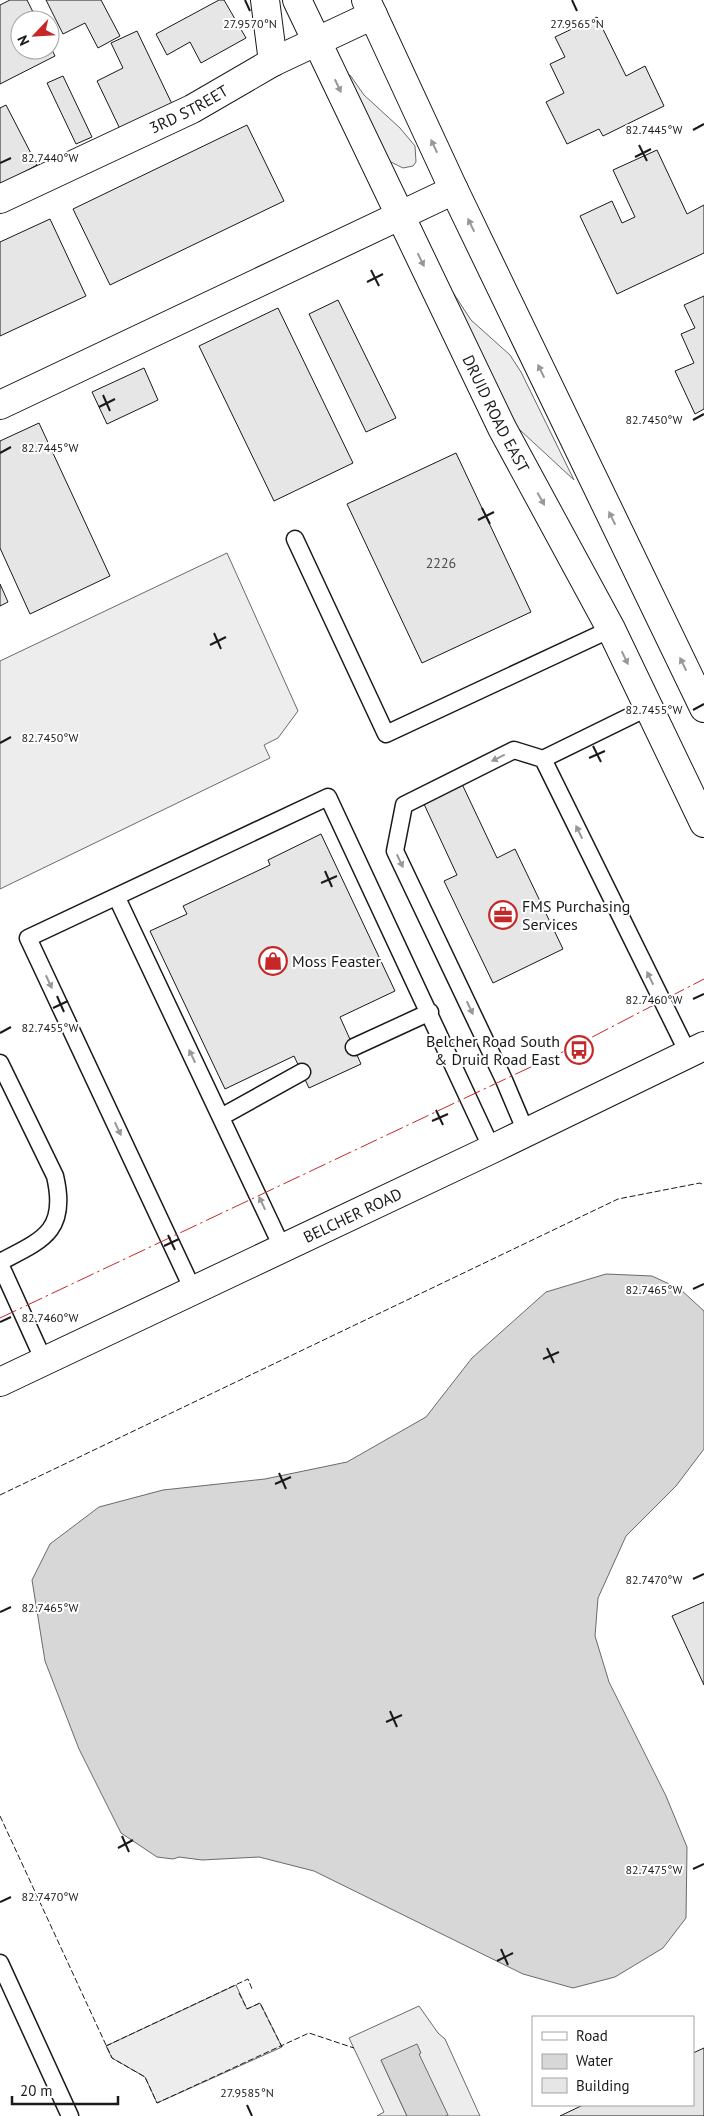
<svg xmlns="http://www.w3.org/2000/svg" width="704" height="2116" viewBox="0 0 704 2116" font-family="'PT Sans',sans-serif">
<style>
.built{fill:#ededed;stroke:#6a6a6a}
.water{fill:#d7d7d7;stroke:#6a6a6a}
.building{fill:#e6e6e6;stroke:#1a1a1a}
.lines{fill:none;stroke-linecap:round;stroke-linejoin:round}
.lane-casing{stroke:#1a1a1a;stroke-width:19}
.street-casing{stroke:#1a1a1a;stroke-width:30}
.secondary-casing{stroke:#1a1a1a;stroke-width:30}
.lane{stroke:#fff;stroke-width:16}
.street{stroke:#fff;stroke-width:28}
.secondary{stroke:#fff;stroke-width:28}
.fence{stroke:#1a1a1a;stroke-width:1;stroke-dasharray:6 2.5;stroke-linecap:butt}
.power{stroke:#c62828;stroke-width:1;stroke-dasharray:18 4 2.5 4;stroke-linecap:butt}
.oneway{fill:#989898}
.ticks{fill:none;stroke:#1a1a1a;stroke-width:2}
.labels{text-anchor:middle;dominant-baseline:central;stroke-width:4;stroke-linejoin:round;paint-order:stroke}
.number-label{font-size:14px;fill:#4d4d4d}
.street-label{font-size:16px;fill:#1a1a1a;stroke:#fff}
.poi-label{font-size:16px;fill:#1a1a1a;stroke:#fff;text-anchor:start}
.ticks-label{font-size:12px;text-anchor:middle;fill:#1a1a1a;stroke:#fff;stroke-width:4;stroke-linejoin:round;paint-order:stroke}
</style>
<rect width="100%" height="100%" fill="#fff"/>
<!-- built -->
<path class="built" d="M 350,75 L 364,95 L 400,128 L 415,146 L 416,162 L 413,166 L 403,168 L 389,161 L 347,76 Z
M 452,291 L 471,320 L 510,355 L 521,372 L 574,480 L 507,418 L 448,292 Z
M 227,553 L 298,711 L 278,738 L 264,745 L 270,758 L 0,889 L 0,661 Z
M 236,1985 L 247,2009 L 260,2003 L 282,2047 L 157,2103 L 145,2077 L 112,2058 L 106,2046 Z
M 419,2006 L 438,2033 L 445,2039 L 480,2116 L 445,2116 L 447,2115 L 381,2060 L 407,2116 L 377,2116 L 384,2112 L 349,2038 Z"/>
<!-- water -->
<path class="water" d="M 606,1274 L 652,1276 L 680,1289 L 704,1311 L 704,1449 L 676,1486 L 626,1536 L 598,1598 L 595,1636 L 609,1682 L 666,1796 L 687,1847 L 686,1918 L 663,1948 L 615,1977 L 573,1988 L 523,1974 L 314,1871 L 259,1857 L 202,1860 L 179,1857 L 173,1859 L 157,1857 L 121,1833 L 79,1749 L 45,1661 L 32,1580 L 50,1544 L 99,1507 L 163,1490 L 265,1479 L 347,1462 L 426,1417 L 472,1358 L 546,1292 Z
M 417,2044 L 421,2053 L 419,2054 L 448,2115 L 445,2116 L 407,2116 L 381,2060 Z"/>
<!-- building -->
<path class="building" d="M 10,0 L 27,0 L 37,20 L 20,20 L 20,50 L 50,50 L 50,46 L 55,56 L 0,84 L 0,5 Z
M 46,0 L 101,0 L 120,36 L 98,48 L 85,23 L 63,34 Z
M 219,0 L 224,0 L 246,38 L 201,63 L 190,42 L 167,55 L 156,34 Z
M 597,17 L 626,76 L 645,66 L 664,106 L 603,136 L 599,129 L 567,144 L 546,102 L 564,93 L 550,64 L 565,57 L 555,37 Z
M 137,31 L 173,106 L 121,131 L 97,81 L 123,68 L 111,43 Z
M 63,76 L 92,137 L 76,144 L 47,83 Z
M 6,105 L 37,165 L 0,185 L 0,108 Z
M 247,125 L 284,201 L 110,285 L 73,209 Z
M 657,150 L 687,214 L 704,205 L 704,253 L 617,294 L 580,216 L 612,201 L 622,223 L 635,217 L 613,170 Z
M 50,219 L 86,296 L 0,336 L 0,242 Z
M 704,296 L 704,409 L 695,414 L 675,371 L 694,363 L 681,334 L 695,328 L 684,305 Z
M 338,300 L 396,418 L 366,432 L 309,314 Z
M 278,308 L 353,463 L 274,501 L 199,346 Z
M 144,368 L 158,400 L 107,424 L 92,392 Z
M 39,423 L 110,576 L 30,614 L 0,548 L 0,441 Z
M 456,453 L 531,612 L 422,663 L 347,504 Z
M 0,584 L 8,602 L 0,606 Z
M 462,784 L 497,858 L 515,849 L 563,949 L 493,983 L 444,881 L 457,875 L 423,802 Z
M 321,834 L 395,991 L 340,1017 L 361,1064 L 309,1088 L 294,1056 L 225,1089 L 150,931 L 187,914 L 183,906 L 270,865 L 268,860 Z
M 704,1602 L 704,1685 L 672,1616 Z
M 704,2048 L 704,2116 L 560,2116 L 583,2105 L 693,2105 L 693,2053 Z"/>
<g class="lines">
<defs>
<path id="lane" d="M 295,539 L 386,734 L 611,629
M 543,759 L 688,1053
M 117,898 L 282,1247
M 354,1047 L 430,1012
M 0,1063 L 55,1176 C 68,1231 43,1240 0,1262
M 221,1117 L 302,1072
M 526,1132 L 504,1080 L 395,851 L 404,805 L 514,750 L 543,759 L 649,707
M 0,1264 L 44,1361
M 193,1290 L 28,938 L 328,797 L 492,1149
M 0,1963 L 70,2116"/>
<g id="street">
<path d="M 265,0 L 273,62"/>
<path id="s1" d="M 0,199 L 192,109 L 273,62 L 373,15"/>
<path d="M 0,405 L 454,190"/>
</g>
<g id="secondary">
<path id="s2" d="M 297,0 L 502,428 L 611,629 L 704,823"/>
<path d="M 366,0 L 454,190 L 704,708"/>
<path id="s3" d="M 0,1382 L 492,1149 L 704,1046"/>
</g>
</defs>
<!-- lane casing -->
<use href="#lane" class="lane-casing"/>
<!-- street casing -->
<use href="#street" class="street-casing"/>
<!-- secondary casing -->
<use href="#secondary" class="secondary-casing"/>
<!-- lane -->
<use href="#lane" class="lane"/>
<!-- street -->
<use href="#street" class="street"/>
<!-- secondary -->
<use href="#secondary" class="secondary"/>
<!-- fence -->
<path class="fence" d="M 0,1495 L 618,1199 L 700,1183 L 704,1185
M 0,1816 L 112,2058 L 145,2077 L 157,2103 L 309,2033 L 354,2048
M 239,1993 L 247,2009 L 260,2003 L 282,2047
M 106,2046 L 248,1979 L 252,1989"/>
<!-- power -->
<path class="power" d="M 0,1318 L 573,1047 L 704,979"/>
</g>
<!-- one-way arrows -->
<defs><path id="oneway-solid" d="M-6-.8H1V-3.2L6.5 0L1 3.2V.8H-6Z" transform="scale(1.25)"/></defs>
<g class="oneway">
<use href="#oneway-solid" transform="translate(338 86) rotate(65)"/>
<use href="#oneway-solid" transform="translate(434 146) rotate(-115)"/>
<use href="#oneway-solid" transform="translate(471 225) rotate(-116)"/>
<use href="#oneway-solid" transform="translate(421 260) rotate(64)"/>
<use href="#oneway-solid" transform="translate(541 371) rotate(-116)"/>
<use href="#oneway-solid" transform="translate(541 499) rotate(61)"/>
<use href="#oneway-solid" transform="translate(612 518) rotate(-116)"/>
<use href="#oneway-solid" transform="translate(625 658) rotate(64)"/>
<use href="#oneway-solid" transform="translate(683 664) rotate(-116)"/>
<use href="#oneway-solid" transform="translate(498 758) rotate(154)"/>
<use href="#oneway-solid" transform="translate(579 832) rotate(-116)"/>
<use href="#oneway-solid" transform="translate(400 861) rotate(65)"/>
<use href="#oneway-solid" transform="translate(650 978) rotate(-116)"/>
<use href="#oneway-solid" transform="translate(49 982) rotate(65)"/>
<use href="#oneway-solid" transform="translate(470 1008) rotate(65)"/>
<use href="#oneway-solid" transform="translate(192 1056) rotate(-115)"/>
<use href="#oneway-solid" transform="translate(118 1129) rotate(65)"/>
<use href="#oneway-solid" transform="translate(262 1203) rotate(-115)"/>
</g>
<!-- ticks -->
<path class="ticks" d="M 245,0 L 250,11M 572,0 L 577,11M 693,130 L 704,124M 639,145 L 647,161M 635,157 L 651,149M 0,163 L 11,158M 371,270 L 379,286M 367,282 L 383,274M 103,395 L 110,411M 99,407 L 115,399M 693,420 L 704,414M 0,453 L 11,447M 482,508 L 490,524M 478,520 L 494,512M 214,633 L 221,649M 210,645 L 226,637M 693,710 L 704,704M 0,743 L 11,737M 593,746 L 601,762M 589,758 L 605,751M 325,871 L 332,887M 321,883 L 337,876M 57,996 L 64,1012M 693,999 L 704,994M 53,1008 L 68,1001M 0,1033 L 11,1027M 436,1110 L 443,1125M 432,1121 L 448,1114M 168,1235 L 175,1250M 164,1246 L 179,1239M 693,1289 L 704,1284M 0,1322 L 11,1317M 547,1348 L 554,1363M 543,1359 L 559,1352M 279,1473 L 286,1489M 275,1484 L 291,1477M 693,1579 L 704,1574M 0,1612 L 11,1607M 390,1711 L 397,1727M 386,1722 L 402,1715M 122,1836 L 129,1852M 118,1848 L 133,1840M 693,1869 L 704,1864M 0,1902 L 11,1897M 501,1949 L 508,1965M 497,1961 L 513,1953M 247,2105 L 252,2116"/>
<!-- icons -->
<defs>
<symbol id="office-ring" viewBox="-11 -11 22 22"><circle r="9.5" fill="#fff" stroke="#c62828" stroke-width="1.5"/><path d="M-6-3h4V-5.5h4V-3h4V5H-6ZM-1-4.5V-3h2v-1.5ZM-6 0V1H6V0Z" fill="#c62828"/></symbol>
<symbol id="shop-ring" viewBox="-11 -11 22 22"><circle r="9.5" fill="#fff" stroke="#c62828" stroke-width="1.5"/><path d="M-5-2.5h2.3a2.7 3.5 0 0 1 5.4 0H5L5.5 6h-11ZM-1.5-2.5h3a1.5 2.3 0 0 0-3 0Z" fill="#c62828"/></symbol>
<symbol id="bus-ring" viewBox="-11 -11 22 22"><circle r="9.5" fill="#fff" stroke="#c62828" stroke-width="1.5"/><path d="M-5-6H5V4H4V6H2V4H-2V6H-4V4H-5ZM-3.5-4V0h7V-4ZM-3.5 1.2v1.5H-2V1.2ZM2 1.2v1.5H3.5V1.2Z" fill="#c62828"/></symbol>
</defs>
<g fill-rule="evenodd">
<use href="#office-ring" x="487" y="899" width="32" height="32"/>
<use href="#shop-ring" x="257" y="945" width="32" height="32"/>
<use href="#bus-ring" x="563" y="1034" width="32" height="32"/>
</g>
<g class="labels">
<!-- number labels -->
<g class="number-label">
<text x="441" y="563">2226</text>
</g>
<!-- street labels -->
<g class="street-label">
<text stroke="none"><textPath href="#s1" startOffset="209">3RD STREET</textPath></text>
<text stroke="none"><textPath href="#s2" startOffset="459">DRUID ROAD EAST</textPath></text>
<text stroke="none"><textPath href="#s3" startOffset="390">BELCHER ROAD</textPath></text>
</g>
<!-- poi labels -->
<g class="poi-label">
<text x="522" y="906">FMS Purchasing<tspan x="522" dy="18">Services</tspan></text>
<text x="292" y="961">Moss Feaster</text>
<text x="560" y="1041" text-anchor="end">Belcher Road South<tspan x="560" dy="18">&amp; Druid Road East</tspan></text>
</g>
</g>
<g class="ticks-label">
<text x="250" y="28">27.9570°N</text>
<text x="577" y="28">27.9565°N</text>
<text x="654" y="134">82.7445°W</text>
<text x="50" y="162">82.7440°W</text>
<text x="654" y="424">82.7450°W</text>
<text x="50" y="452">82.7445°W</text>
<text x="654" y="714">82.7455°W</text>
<text x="50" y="742">82.7450°W</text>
<text x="654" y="1004">82.7460°W</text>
<text x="50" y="1032">82.7455°W</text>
<text x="654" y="1294">82.7465°W</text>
<text x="50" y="1322">82.7460°W</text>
<text x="654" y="1584">82.7470°W</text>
<text x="50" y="1612">82.7465°W</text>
<text x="654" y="1874">82.7475°W</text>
<text x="50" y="1901">82.7470°W</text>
<text x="247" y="2097">27.9585°N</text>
</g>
<!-- legend -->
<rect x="532" y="2016" width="162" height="90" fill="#ffffff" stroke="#a3a3a3"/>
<rect x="542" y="2032" width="25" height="8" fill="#ffffff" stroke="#a3a3a3"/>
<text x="576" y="2041" font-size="15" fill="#1a1a1a">Road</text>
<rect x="542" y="2054" width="25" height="15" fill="#d7d7d7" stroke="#a3a3a3"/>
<text x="576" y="2066" font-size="15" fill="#1a1a1a">Water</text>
<rect x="542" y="2078" width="25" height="15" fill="#e6e6e6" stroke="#a3a3a3"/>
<text x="576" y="2091" font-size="15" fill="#1a1a1a">Building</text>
<!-- north arrow -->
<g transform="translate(35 35) rotate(245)"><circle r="24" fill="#ffffff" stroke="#a3a3a3"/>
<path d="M0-4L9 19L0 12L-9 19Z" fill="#c62828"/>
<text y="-8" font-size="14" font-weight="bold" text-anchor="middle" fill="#1a1a1a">N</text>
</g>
<!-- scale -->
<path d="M12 2096v8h106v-8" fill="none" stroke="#1a1a1a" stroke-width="2.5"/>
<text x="20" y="2096" font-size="15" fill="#1a1a1a" stroke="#ffffff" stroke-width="4" paint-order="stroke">20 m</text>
</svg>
